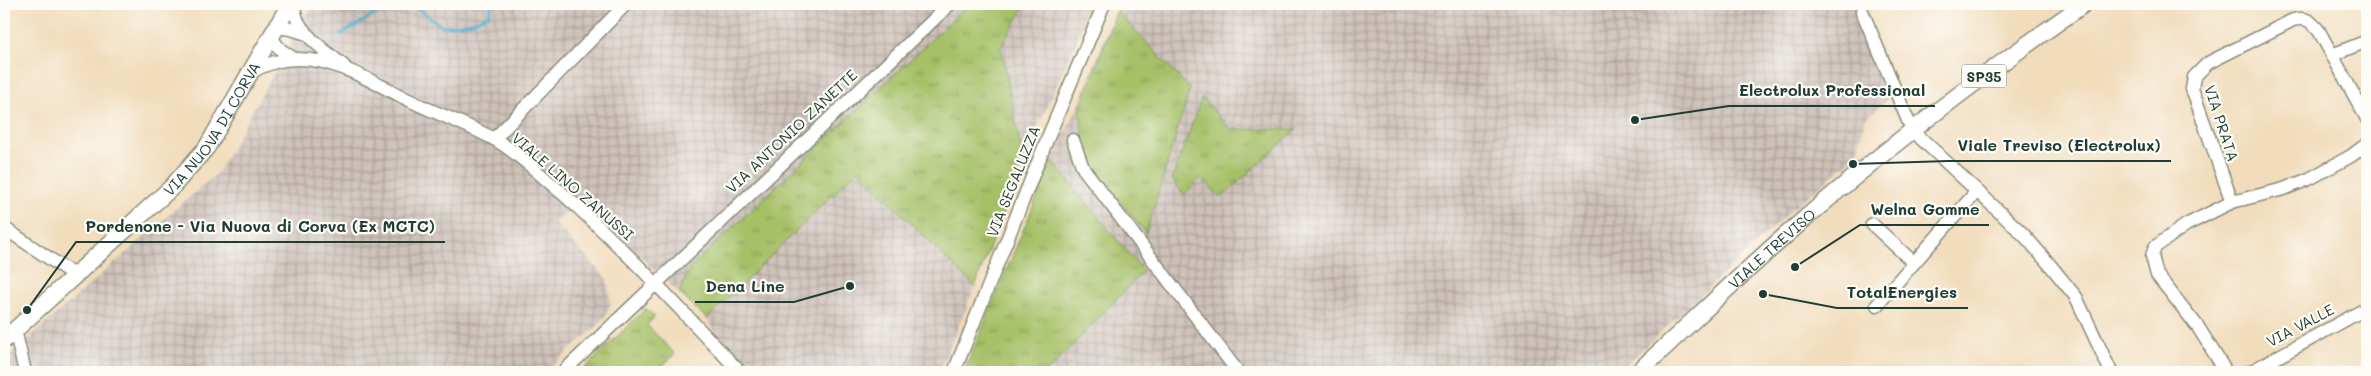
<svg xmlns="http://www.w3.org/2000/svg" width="2371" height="376" viewBox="0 0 2371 376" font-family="Mali,sans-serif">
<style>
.industrial{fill:url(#industrial-grid)}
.grass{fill:url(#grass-tufts);stroke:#627e4d}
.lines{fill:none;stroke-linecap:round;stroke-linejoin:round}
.stream{stroke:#4cafcb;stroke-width:3}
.minor-casing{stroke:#888c78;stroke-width:15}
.major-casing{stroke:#888c78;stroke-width:19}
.minor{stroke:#fff;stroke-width:12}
.major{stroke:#fff;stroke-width:16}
.labels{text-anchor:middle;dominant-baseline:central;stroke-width:4.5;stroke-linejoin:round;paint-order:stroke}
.shield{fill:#fdfcf7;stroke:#62766e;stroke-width:1}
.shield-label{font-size:14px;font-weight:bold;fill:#1f3d34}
.street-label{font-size:15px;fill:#1f3d34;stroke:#fdfcf7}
.leader{fill:none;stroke:#1f3d34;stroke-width:2}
.callout-dot{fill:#1f3d34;stroke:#fdfcf7;stroke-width:2}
.callout-label{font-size:16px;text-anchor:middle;font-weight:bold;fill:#1f3d34;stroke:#fdfcf7;stroke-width:4.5;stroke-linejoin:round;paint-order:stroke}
</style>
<defs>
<pattern id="industrial-grid" width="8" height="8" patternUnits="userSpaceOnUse" patternTransform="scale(1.25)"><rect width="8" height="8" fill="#cec1b9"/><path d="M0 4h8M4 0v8" fill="none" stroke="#a79e97"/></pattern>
<pattern id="grass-tufts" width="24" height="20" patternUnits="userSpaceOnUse" patternTransform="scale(1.25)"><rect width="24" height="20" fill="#a6c066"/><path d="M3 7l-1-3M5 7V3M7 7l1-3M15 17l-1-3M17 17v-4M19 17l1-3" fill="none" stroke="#879d55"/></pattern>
</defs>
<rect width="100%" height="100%" fill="#fdfcf7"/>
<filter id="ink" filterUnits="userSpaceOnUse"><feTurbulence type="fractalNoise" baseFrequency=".02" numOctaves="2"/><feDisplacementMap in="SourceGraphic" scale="10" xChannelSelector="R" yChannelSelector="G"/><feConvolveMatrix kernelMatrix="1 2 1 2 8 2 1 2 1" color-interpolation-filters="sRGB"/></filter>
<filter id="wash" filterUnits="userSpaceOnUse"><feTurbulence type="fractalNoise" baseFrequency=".0096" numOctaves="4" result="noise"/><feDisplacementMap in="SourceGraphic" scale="20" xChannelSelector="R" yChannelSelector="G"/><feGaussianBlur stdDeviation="1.12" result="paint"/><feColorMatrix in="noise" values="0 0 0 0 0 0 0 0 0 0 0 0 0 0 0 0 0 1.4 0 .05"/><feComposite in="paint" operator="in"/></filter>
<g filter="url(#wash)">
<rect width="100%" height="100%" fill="#f1dcbb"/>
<!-- industrial -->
<path class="industrial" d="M 313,4 L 1086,4 L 1081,31 L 1023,159 L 975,287 L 939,372 L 755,372 L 717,334 L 707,319 L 650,266 L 585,198 L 554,222 L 607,279 L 611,304 L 603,321 L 545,372 L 4,372 L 4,360 L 218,172 Z
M 1118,4 L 1870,4 L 1857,16 L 1893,95 L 1865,119 L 1856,156 L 1797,205 L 1618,372 L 964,372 L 1052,161 L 1080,102 Z"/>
<!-- grass -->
<path class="grass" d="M 969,4 L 1026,4 L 1001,47 L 1023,159 L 975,287 L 858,170 L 707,319 L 679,293 L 690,268 Z
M 1117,11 L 1190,89 L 1146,233 L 1105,183 L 1084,148 L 1080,109 Z
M 1202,97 L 1230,129 L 1297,129 L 1221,198 L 1201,178 L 1184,195 L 1172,180 Z
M 1052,161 L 1143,271 L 1047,372 L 964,372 Z
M 646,308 L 655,317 L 647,325 L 675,354 L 656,372 L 581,372 Z"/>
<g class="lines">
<!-- stream -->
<path class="stream" d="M 411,4 L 443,27 L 473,22 L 489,14 L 492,4
M 340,35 L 382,10 L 397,4"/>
</g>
</g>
<g filter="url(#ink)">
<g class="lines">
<defs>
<path id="minor" d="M 294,4 C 293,31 326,51 344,66
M 1862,11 L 1912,130 L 2024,235 L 2050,265 L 2076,297 L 2111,372
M 277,27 L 291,29 L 307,34
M 271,38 L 281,50 L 293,58
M 2332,55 L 2367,41
M 250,73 C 303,40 353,72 401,96 C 431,112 465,123 494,139 C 519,153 540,175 562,193 C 625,249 682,311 740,372
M 494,139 L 626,4
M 1073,140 L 1083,168 L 1238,372
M 2232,202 L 2192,89 L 2194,77 L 2208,63 L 2293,20 C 2307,17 2311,21 2319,31 L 2367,119
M 1872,224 L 1914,263
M 4,228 L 74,275
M 1877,305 L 1977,191
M 15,330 L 25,372
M 563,372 L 950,4
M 954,372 L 1049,135 L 1104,4
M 2226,372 L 2198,327 L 2157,275 L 2152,256 L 2155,247 L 2186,225 L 2232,202 L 2284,189 L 2309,179 L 2351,156 L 2367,144
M 2250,372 L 2367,308"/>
<g id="major">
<path id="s1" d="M 4,340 L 171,188 L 207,147 L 290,4"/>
<path id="s2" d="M 1638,372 C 1687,327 1735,280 1785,236 C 1880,152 1981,76 2084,4"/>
</g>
</defs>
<!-- minor casing -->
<use href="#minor" class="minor-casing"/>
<!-- major casing -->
<use href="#major" class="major-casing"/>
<!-- minor -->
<use href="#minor" class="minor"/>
<!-- major -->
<use href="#major" class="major"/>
</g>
</g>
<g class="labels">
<!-- shield labels -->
<rect class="shield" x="1961.5" y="64.5" width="45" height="23" rx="4"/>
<g class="shield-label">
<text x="1984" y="76">SP35</text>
</g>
<!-- street labels -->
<g class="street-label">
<text transform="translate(2222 123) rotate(72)">VIA PRATA</text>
<text stroke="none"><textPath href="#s1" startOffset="298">VIA NUOVA DI CORVA</textPath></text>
<text transform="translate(791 131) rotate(-43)">VIA ANTONIO ZANETTE</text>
<text transform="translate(1013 181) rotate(-68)">VIA SEGALUZZA</text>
<text transform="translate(573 186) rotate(41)">VIALE LINO ZANUSSI</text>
<text stroke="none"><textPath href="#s2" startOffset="182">VIALE TREVISO</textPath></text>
<text transform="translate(2300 325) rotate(-28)">VIA VALLE</text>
</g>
</g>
<!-- callouts -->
<path class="leader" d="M1635 120L1729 106H1935M1853 164L1948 161H2171M1795 267L1860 225H1989M27 310L76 242H445M850 286L794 302H695M1763 294L1837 308H1968"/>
<g class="callout-dot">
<circle cx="1635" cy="120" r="5"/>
<circle cx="1853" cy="164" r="5"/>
<circle cx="1795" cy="267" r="5"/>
<circle cx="27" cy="310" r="5"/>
<circle cx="850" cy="286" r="5"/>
<circle cx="1763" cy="294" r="5"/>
</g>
<g class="callout-label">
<text x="1832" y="96">Electrolux Professional</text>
<text x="2059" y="151">Viale Treviso (Electrolux)</text>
<text x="1925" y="215">Welna Gomme</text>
<text x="260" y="232">Pordenone - Via Nuova di Corva (Ex MCTC)</text>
<text x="745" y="292">Dena Line</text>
<text x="1902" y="298">TotalEnergies</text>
</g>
<!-- margin -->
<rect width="2371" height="376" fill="none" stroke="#fdfcf7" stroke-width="20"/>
</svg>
